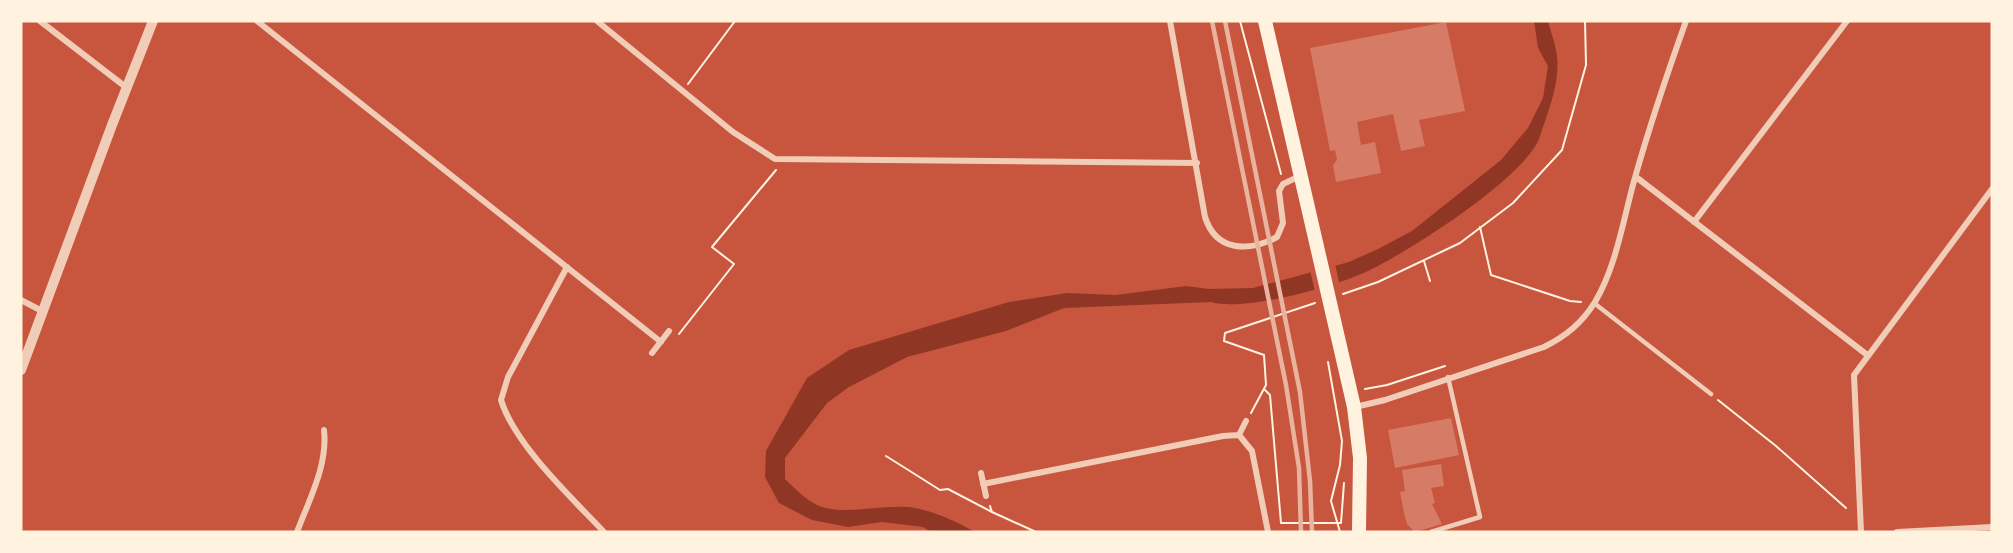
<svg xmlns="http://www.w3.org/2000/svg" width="2013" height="553" viewBox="0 0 2013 553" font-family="Inter,sans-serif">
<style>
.water{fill:#8f3625}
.pier{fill:#c8553d}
.building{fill:#d67c66}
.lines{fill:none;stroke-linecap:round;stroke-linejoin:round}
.path{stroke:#fff3e0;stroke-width:2}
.service{stroke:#f1ccb7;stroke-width:4.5}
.minor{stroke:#f1ccb7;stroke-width:6}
.tertiary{stroke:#f1ccb7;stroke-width:10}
.primary{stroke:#fff3e0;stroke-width:14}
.rail{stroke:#e9b49f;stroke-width:4.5}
</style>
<rect width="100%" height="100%" fill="#c8553d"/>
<!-- water -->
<path class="water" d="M 1534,21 L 1548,21 C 1551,33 1556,45 1557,57 C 1560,83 1548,112 1540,136 C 1528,176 1409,251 1370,270 C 1338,286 1245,312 1211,302 L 1064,308 L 1006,331 L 907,357 L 849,387 L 827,403 L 785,458 L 785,479 C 794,488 805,499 817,505 C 843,517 886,503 915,508 C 936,512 957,522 975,532 L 931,532 L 923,527 L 882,522 L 848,527 L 812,520 L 779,503 L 765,477 L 766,451 L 807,378 L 849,350 L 1009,302 L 1067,293 L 1116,295 L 1186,286 L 1209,289 L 1253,288 L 1349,262 L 1378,249 L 1412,231 L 1501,160 L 1528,128 L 1543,98 L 1548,66 L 1538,48 Z"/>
<!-- pier -->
<path class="pier" d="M 1335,264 L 1340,286 L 1315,292 L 1310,270 Z"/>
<!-- building -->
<path class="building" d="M 1446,22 L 1465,111 L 1419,120 L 1425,146 L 1401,151 L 1393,114 L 1357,122 L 1361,145 L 1375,142 L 1381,173 L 1336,182 L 1333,165 L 1337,160 L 1335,150 L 1330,151 L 1310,48 Z
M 1451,418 L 1459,455 L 1395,468 L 1388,430 Z
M 1441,464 L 1444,486 L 1431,488 L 1435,503 L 1432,504 L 1442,524 L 1415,532 L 1407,524 L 1404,513 L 1400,492 L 1405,491 L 1402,470 Z"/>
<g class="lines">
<!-- path -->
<path class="path" d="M 1240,21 L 1281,174
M 688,84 L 735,21
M 1480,227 L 1491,275 L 1570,301 L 1581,302
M 1424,261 L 1430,281
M 1343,294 L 1378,282 L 1460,243 L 1513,203 L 1562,150 L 1586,65 L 1585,21
M 679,334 L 734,264 L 712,247 L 776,170
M 1328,362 L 1342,441 L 1340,465 L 1331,501 L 1340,532
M 1365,389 L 1387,385 L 1445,366
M 1265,390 L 1270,395 L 1281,523 L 1341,523 L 1344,483
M 1718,400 L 1776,446 L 1846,508
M 1251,413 L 1266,385 L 1264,355 L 1224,341 L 1225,333 L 1315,303
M 886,456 L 940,490 L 948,489 L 992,512
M 990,506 L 992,512 L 1036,532"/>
<!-- service -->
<path class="service" d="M 1594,303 L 1711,394
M 1431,532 L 1480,517 L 1448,377"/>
<!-- minor -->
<path class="minor" d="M 40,21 L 127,88
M 257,21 L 661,342
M 597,21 L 733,132 L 775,159 L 1197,163
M 1170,21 L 1205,217 C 1216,252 1249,252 1277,237 L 1283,223 L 1279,191 L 1283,184 L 1300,176
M 1636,177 L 1866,354
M 1694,222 L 1847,21
M 567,267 L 508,377 L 501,400 C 515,445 571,497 604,532
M 21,300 L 42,311
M 652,353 L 669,331
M 1355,407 L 1385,400 L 1544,347 C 1566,336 1582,323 1595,302 C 1616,267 1623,221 1634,181 C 1649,128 1667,74 1686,21
M 1239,435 L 1252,451 L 1268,532
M 1239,435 L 1246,421
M 981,473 L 986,496
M 983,484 L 1223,436 L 1239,435
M 297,532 C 309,500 328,465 324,430
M 1861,532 L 1854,375 L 1992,189
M 1897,532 L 1992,527"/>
<!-- tertiary -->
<path class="tertiary" d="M 21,370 L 112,125 L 153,21"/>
<!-- primary -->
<path class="primary" d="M 1265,21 L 1354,407 L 1360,458 L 1359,532"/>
<!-- rail -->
<path class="rail" d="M 1212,21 L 1286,385 L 1299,468 L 1301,532
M 1225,21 L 1300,392 L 1310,481 L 1312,532"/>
</g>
<!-- border -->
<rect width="2013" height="553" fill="none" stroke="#fff3e0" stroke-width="45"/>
</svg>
